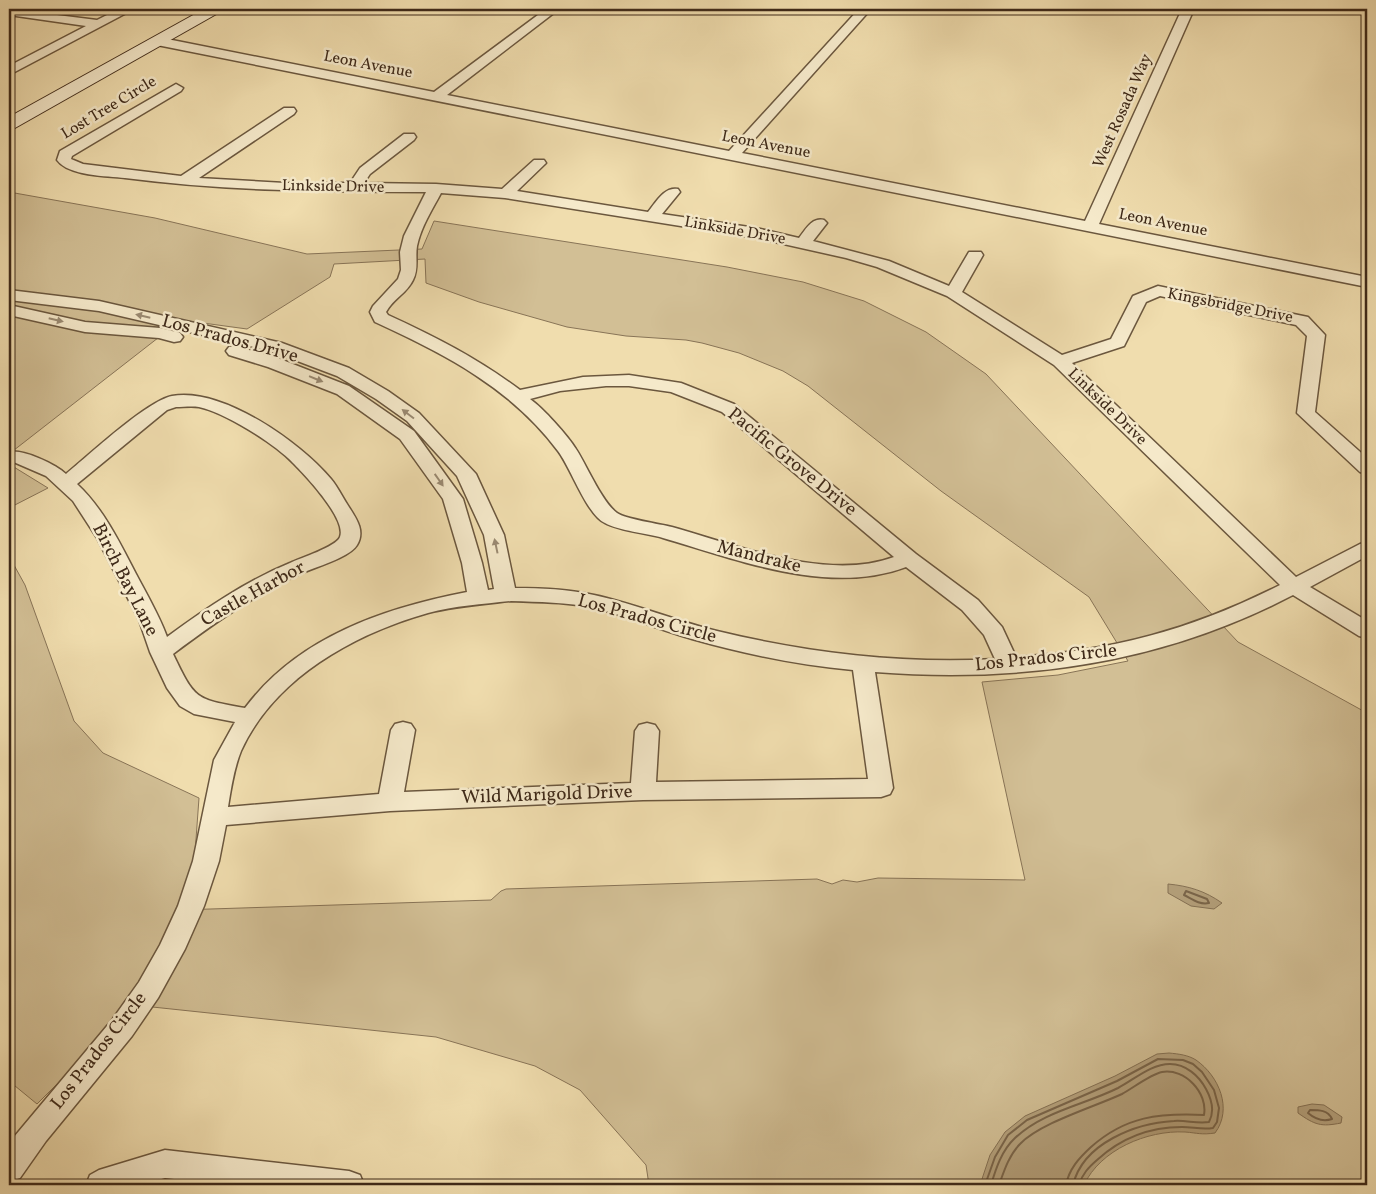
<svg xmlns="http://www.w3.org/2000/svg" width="1376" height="1194" viewBox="0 0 1376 1194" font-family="Vollkorn,serif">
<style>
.green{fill:#d2bf95;stroke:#887457}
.water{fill:#b4a07b;stroke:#857154}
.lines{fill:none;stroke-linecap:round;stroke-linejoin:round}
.shore{stroke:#7a654a;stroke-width:2}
.minor-casing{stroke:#6b573e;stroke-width:3}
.secondary-casing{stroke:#3f2a19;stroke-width:2}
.minor{fill:#f5e9ca;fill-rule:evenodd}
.secondary{fill:#f5e9ca;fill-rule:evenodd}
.oneway{fill:#9a8a72}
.labels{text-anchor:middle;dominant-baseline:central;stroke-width:5;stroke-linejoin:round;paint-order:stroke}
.far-street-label{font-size:16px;fill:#3f2a19;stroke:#f5e9ca}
.street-label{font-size:19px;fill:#3f2a19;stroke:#f5e9ca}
</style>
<rect width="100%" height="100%" fill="#f0ddae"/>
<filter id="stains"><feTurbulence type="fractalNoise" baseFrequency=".004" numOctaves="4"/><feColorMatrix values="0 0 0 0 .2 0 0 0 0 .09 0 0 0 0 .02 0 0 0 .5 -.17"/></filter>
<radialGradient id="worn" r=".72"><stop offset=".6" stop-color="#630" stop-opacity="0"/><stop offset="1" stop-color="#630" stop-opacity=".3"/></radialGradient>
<!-- green -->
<path class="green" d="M 9,192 L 155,218 L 307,254 L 422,249 L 434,221 L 727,267 L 803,282 L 864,301 L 926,332 L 986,374 L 1238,642 L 1367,713 L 1367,1185 L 649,1185 L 646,1165 L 580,1090 L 535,1066 L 436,1037 L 124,1004 L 84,1057 L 37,1104 L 9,1081 L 9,556 L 25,585 L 74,721 L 103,753 L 199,798 L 195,853 L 179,910 L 491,900 L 501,891 L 506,889 L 817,879 L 832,884 L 843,880 L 857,882 L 878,878 L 1025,880 L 982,682 L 1058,675 L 1128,661 L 1089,597 L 941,491 L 808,386 L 783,371 L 739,353 L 702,343 L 686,340 L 626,336 L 567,327 L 479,302 L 426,283 L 425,259 L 334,264 L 330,277 L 247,329 L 181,320 L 9,454 Z
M 9,464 L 48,488 L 9,508 Z"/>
<!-- water -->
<path class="water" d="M 1168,884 C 1189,886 1205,891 1222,903 L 1214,909 L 1191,906 L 1168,893 Z
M 1169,1053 C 1179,1054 1188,1055 1196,1060 C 1219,1076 1233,1109 1215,1133 C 1201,1135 1198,1133 1185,1132 C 1147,1130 1100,1150 1084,1185 L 980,1185 L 990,1155 L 1005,1132 L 1025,1116 L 1115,1076 L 1157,1054 Z
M 1312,1104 L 1324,1105 L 1342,1117 L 1341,1123 C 1321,1127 1315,1125 1298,1113 L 1298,1107 Z"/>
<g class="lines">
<!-- shore -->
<path class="shore" d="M 1186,891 L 1207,899 L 1209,903 C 1199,905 1192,899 1184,895 Z
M 1310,1110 C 1319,1110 1328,1110 1332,1119 C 1323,1122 1315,1119 1308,1113 Z
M 985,1185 L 995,1157 L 1008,1135 L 1027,1120 L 1117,1081 L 1158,1059 L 1183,1060 L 1193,1064 L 1202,1072 L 1214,1090 L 1219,1108 L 1217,1122 L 1213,1128 C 1202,1130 1193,1127 1182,1127 C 1149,1127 1121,1138 1097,1160 C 1089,1167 1082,1174 1079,1185
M 991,1185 C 996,1168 1002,1150 1015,1138 C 1044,1111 1084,1105 1118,1088 C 1135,1079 1151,1064 1170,1064 C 1186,1064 1199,1076 1206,1089 C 1212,1100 1215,1111 1209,1122 C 1197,1124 1186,1120 1174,1121 C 1136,1123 1083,1143 1073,1185
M 999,1185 C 1004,1171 1009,1155 1020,1144 C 1040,1123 1094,1107 1122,1094 C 1133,1088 1151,1074 1162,1072 C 1185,1068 1208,1093 1204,1115 C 1159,1113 1126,1116 1091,1147 C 1079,1158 1069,1169 1066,1185"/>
<defs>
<path id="minor" d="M 9,9 L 97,20 L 119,9 L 134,9 L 9,75 L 9,66 L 86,26 L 9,15 Z
M 546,9 L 559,9 L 447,95 L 729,151 L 859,9 L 871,9 L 742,153 L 1085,221 L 1182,9 L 1194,9 L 1099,224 L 1367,277 L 1367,287 L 157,45 L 151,41 L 157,37 L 434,92 Z
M 176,84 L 183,88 L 181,91 L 72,156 L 71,159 L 83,164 L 181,176 L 284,108 L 294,108 L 296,111 L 294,114 L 199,178 L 285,183 L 350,183 L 360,168 L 404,134 L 414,134 L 416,137 L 414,140 L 370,174 L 364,183 L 436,184 L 502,189 L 534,160 L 544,160 L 546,163 L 517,191 L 648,212 C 656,202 665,186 678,189 L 680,192 L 662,214 L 756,228 L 799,238 C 806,229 812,217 824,220 L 827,223 L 813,241 L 889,261 L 949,286 L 969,252 L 981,252 L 983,255 L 962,292 L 1062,355 L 1111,339 L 1133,296 L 1158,286 L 1308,317 L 1325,335 L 1315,412 L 1367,458 L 1367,474 L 1360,472 L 1297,413 L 1307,336 L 1296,325 L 1160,296 L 1146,302 L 1124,346 L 1072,363 L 1296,577 L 1360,544 L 1367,542 L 1367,556 L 1310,587 L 1367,621 L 1367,638 L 1359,636 L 1293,595 C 1161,664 1023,683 875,672 L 893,788 L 890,794 L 881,797 L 643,800 L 390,811 L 226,825 L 219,861 L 204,906 L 185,949 L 158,998 L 132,1036 L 46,1141 L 20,1178 L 9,1182 L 9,1143 L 112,1020 L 139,982 L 160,945 L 178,906 L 193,861 L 214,760 L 235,722 L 194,714 L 180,706 L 167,688 L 150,652 L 139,620 L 97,538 L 73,501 L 46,476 L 9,460 L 9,452 C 23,449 55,464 66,474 C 89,455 147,401 172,396 C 222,387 300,442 331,479 C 337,486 342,496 347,504 C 355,517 366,530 357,545 C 349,558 315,567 300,574 C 254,595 213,624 173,654 C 195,700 195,699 245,708 C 298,637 384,608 467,592 L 462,563 L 443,499 L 400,439 L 337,394 L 268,367 L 229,355 L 226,351 L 229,347 L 235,346 L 280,359 L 349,386 L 414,431 L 463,499 L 482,563 L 488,590 L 494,589 L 484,535 L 457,476 L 407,421 L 376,399 L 337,376 L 271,351 L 99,311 L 9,300 L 9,290 L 99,301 L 282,343 L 349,368 L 388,391 L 419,413 L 476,474 L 504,535 L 515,588 C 542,588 568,589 594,595 C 636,604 676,621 717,631 C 808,653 901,664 995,659 L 984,635 L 962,610 L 906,567 C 829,596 738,560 663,538 C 647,533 619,531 605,523 C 587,515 571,468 558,451 C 511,388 445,354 375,322 L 370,312 L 373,306 L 398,279 L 401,270 L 400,252 L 404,236 L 426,192 C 325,192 226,191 125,178 C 107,176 68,176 57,160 L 60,151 ZM 441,193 L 505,198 L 756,238 L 846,258 L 877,267 L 947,296 L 1054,365 L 1280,585 C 1193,629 1113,651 1016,657 L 1002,627 L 978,600 L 916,554 L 734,404 L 681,383 L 629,375 L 583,377 L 520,390 C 477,358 436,337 388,315 L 386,312 C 393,299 407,293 413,280 C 419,269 415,257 417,246 C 421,227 432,210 441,193 ZM 606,386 L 629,386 L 671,392 L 722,412 L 894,557 C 827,582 737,545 672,527 C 660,524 625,519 617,513 C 602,502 587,466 576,449 C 568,436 543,408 530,399 L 560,391 ZM 176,407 C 183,407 192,406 199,407 C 224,412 275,444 293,463 C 305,475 347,519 340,537 C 336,547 300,558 290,563 C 246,581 205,609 167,637 C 159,615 147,595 136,574 C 120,543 103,508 77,484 L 167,410 ZM 511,601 C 539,602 567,602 594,608 C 628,616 659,630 692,639 C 745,654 798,665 853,670 L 868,779 L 656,782 L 659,731 L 655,725 L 647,723 L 639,725 L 635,731 L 631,783 L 404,792 L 415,730 L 411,724 L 403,722 L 395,724 L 391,730 L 379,794 L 228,807 C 231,788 234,768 241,751 C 274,678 354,634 428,613 C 455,606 483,604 511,601 Z
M 9,305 L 85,322 L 160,328 L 180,333 L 183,337 L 180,341 L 174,342 L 159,338 L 85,332 L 9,315 Z
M 165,1150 L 349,1171 L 360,1175 L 364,1185 L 229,1185 L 165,1178 L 140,1185 L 86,1185 L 90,1175 L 99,1170 Z"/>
<path id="secondary" d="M 204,9 L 223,9 L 220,12 L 15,128 L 9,129 L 9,117 Z"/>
</defs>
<!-- minor casing -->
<use href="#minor" class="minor-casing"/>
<!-- secondary casing -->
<use href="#secondary" class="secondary-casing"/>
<!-- minor -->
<use href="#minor" class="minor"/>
<!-- secondary -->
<use href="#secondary" class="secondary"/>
</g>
<!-- one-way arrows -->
<defs><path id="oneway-solid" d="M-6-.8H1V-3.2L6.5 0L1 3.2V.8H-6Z" transform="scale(1.25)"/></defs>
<g class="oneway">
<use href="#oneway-solid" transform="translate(143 316) rotate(-167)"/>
<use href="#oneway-solid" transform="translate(56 320) rotate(13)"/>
<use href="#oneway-solid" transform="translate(316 379) rotate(22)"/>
<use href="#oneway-solid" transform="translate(408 414) rotate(-143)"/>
<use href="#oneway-solid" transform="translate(439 480) rotate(55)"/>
<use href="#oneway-solid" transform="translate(496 546) rotate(-102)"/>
</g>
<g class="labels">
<!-- far-street labels -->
<g class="far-street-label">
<text transform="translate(368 65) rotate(11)">Leon Avenue</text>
<text transform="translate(109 108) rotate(-31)">Lost Tree Circle</text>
<text transform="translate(1123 111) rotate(-66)">West Rosada Way</text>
<text transform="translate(766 145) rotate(11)">Leon Avenue</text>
<text transform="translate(333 187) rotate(1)">Linkside Drive</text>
<text transform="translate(1163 223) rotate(11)">Leon Avenue</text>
<text transform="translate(735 231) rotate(10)">Linkside Drive</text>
<text transform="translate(1230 306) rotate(11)">Kingsbridge Drive</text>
<text transform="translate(1107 407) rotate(44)">Linkside Drive</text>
</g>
<!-- street labels -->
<g class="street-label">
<text transform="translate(230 339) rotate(15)">Los Prados Drive</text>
<text transform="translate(792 462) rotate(39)">Pacific Grove Drive</text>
<text transform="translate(759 557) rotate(14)">Mandrake</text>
<text transform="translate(125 580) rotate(63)">Birch Bay Lane</text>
<text transform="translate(253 594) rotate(-29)">Castle Harbor</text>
<text transform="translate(647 619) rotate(15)">Los Prados Circle</text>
<text transform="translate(1046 658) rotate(-6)">Los Prados Circle</text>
<text transform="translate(547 795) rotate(-2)">Wild Marigold Drive</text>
<text transform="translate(99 1051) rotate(-52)">Los Prados Circle</text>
</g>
</g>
<!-- margin -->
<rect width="1376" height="1194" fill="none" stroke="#f0ddae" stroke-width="30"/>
<rect x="10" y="10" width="1356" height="1174" fill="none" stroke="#3f2a19" stroke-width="2.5"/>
<rect x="15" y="15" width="1346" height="1164" fill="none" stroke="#3f2a19"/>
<rect width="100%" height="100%" filter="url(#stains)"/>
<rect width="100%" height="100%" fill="url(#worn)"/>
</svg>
